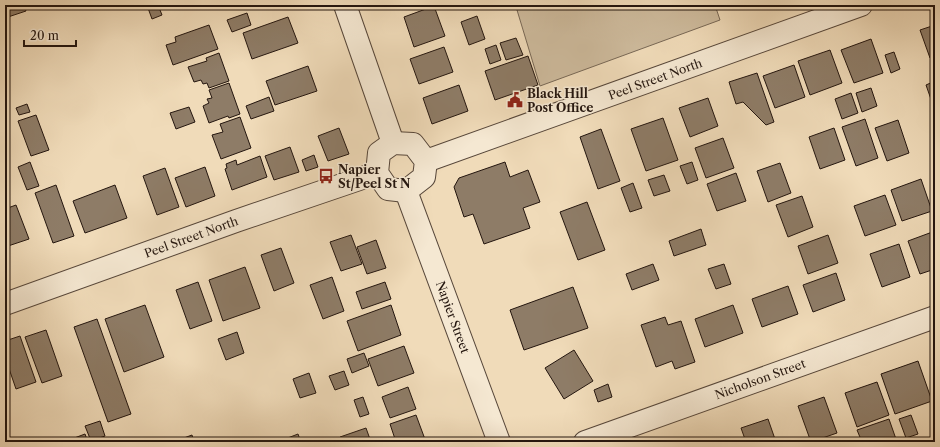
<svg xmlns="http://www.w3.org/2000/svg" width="940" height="447" font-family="'Libre Caslon Text',serif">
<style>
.green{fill:#cdba9c;stroke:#786856}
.building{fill:#8e7c67;stroke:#24160f}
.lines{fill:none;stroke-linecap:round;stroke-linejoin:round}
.minor-casing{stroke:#57473a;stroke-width:24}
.minor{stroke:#f5e8d2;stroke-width:22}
.labels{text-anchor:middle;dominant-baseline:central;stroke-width:3;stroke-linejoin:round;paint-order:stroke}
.street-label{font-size:12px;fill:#24160f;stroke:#f5e8d2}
.poi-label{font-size:12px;font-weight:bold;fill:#24160f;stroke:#f5e8d2;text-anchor:start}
</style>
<rect width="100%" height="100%" fill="#f0dbb9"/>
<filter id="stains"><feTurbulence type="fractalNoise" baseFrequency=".005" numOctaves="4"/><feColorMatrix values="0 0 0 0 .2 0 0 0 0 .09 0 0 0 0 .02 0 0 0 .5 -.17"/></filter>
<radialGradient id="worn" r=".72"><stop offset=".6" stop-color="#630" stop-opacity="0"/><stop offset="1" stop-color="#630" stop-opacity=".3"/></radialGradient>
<!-- green -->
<path class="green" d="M513 5H715L720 20 540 86 517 10Z"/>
<!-- building -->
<g class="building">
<path d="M5 5H24L26 11 5 18Z"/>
<path d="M158 5 162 15 152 19 148 8Z"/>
<path d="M434 6 445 36 414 47 404 17Z"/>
<path d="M247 13 251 25 232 32 227 20Z"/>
<path d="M477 16 485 39 469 45 461 22Z"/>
<path d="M288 17 298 43 252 59 243 33Z"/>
<path d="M209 25 218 49 173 65 166 45 176 42 175 37Z"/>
<path d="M935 25V56L930 58 920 30Z"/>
<path d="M516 38 523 55 506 60 500 43Z"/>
<path d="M871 39 883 73 854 83 841 50Z"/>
<path d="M496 45 501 60 490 64 485 49Z"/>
<path d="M444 47 453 72 419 84 410 59Z"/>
<path d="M830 50 842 83 810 95 798 61Z"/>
<path d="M894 52 900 69 891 73 885 55Z"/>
<path d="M219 53 229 81 209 88 207 83 203 84 201 80 194 82 188 67 207 61 206 58Z"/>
<path d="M528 56 538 85 495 100 485 71Z"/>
<path d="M794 65 805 97 775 108 763 76Z"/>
<path d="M308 66 317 91 275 105 266 81Z"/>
<path d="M757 73 774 122 766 125 743 102 736 104 729 82Z"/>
<path d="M935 81V104L933 105 926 85Z"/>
<path d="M229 83 240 114 229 118 228 116 209 123 203 106 209 103 207 99 212 98 209 90Z"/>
<path d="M459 85 468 111 432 124 423 98Z"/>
<path d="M871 88 877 106 862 112 856 93Z"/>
<path d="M851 93 858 113 842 119 835 99Z"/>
<path d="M269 97 274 111 251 119 246 106Z"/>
<path d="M708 98 718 126 690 137 679 108Z"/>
<path d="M27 104 30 112 19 115 16 108Z"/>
<path d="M189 107 195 122 176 129 170 113Z"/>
<path d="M36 115 49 150 31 156 18 121Z"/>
<path d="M240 117 251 148 221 159 212 135 223 132 220 124Z"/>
<path d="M663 118 678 160 646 171 631 129Z"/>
<path d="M865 119 878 158 856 166 842 127Z"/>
<path d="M898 120 909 153 887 161 875 128Z"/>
<path d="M339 128 349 154 328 161 318 136Z"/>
<path d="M834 128 845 160 820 169 809 137Z"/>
<path d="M601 129 620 181 598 189 580 137Z"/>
<path d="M723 138 734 168 706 178 695 148Z"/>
<path d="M290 147 299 172 274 180 265 156Z"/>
<path d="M314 155 318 167 306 171 302 160Z"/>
<path d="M260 156 267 177 232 190 225 169 227 168 226 164 236 160 237 165Z"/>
<path d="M30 162 39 186 27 190 18 167Z"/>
<path d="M505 162 510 177 528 170 540 202 523 208 530 228 484 244 473 214 464 217 454 187 459 178Z"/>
<path d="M692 162 698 180 687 184 680 166Z"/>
<path d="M780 163 791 193 768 202 757 171Z"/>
<path d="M205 167 215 196 186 207 175 178Z"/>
<path d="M165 168 179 207 157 215 143 176Z"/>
<path d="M736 173 746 201 717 211 707 184Z"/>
<path d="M664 175 670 191 654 196 648 180Z"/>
<path d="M921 179 932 211 902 221 891 190Z"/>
<path d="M633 183 642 208 630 212 621 188Z"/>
<path d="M56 185 74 236 53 243 35 193Z"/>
<path d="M115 185 127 218 85 233 73 201Z"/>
<path d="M885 195 896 225 865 236 854 206Z"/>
<path d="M802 196 813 227 788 237 776 205Z"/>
<path d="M587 202 605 250 578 260 560 212Z"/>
<path d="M16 205 29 239 5 247V209Z"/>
<path d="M701 229 706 245 674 256 669 241Z"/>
<path d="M935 231V269L920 274 908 241Z"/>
<path d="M351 235 362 264 341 271 330 242Z"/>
<path d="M828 235 838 263 808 274 798 246Z"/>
<path d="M376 240 386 268 367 274 357 247Z"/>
<path d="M899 244 910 277 882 287 870 254Z"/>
<path d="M281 248 294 283 274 291 261 255Z"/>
<path d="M653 264 659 280 632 290 626 274Z"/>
<path d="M724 264 731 284 716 289 708 269Z"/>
<path d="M245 267 260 308 223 321 209 280Z"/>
<path d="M836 273 845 300 813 312 803 285Z"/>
<path d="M332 277 344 311 323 319 310 285Z"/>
<path d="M198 282 212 321 190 329 176 290Z"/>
<path d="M385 282 391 299 362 309 356 292Z"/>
<path d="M788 286 798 314 762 327 752 299Z"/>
<path d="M573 287 588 328 524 350 510 310Z"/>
<path d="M145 305 164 357 124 372 105 319Z"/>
<path d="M391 305 401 335 358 351 347 321Z"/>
<path d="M733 305 743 333 705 347 695 319Z"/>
<path d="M665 317 668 325 681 321 695 362 675 369 672 361 656 367 641 325Z"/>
<path d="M97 319 131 414 108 422 74 327Z"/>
<path d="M46 330 62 376 42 383 25 337Z"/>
<path d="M237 332 244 353 226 360 218 339Z"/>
<path d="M20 336 36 382 16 389 5 357V341Z"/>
<path d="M404 346 414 373 378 386 368 359Z"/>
<path d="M574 350 593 381 564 399 545 368Z"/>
<path d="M364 353 369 366 352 373 347 359Z"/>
<path d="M918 361 932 401 895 414 881 374Z"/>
<path d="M344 371 349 385 335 390 329 376Z"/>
<path d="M309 373 316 393 300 398 293 379Z"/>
<path d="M877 382 889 415 857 427 845 393Z"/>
<path d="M608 384 612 397 598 402 594 390Z"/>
<path d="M408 387 416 409 390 418 382 397Z"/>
<path d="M363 397 369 414 360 417 354 400Z"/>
<path d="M824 397 837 433 811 442 798 406Z"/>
<path d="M416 415 426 442H396L390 424Z"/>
<path d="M911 415 918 434 906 438 899 419Z"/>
<path d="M768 419 776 442H746L741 428Z"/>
<path d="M889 419 897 442H862L857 430Z"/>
<path d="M100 421 105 436 91 441 85 426Z"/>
<path d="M366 428 371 442H342L340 437Z"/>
<path d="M85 434 88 442H70L69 440Z"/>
<path d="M298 434 301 442H280V441Z"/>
<path d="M192 435 194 442H173Z"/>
</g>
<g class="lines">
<defs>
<g id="minor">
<path d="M345 5 393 143"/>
<path d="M393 143 413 144 426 161 424 177 406 191 388 189 377 173 379 153Z"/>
<path d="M426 161 861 5"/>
<path d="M406 191 499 442"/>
<path d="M5 304 236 221 377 173"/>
<path d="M585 442 935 317"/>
</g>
</defs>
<!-- minor casing -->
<use href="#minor" class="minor-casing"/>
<!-- minor -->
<use href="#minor" class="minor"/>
</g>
<!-- icons -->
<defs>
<symbol id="civic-bare" viewBox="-9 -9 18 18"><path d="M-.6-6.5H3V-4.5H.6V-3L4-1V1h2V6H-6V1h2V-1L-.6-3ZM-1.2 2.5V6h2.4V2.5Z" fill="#8f2418" stroke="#f5e8d2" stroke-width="2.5" paint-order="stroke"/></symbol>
<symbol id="bus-bare" viewBox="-9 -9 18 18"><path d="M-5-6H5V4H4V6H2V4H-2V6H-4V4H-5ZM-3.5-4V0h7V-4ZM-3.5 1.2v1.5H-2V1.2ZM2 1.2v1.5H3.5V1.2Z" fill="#8f2418" stroke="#f5e8d2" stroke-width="2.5" paint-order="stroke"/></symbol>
</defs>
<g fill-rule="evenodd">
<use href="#civic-bare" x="504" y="89" width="22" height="22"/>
<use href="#bus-bare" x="315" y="165" width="22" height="22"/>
</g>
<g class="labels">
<!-- street labels -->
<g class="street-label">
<text transform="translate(655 79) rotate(-20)">Peel Street North</text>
<text transform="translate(191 237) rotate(-20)">Peel Street North</text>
<text transform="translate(453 317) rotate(70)">Napier Street</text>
<text transform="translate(760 379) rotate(-20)">Nicholson Street</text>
</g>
<!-- poi labels -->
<g class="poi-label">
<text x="527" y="93">Black Hill<tspan x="527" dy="14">Post Office</tspan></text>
<text x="338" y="169">Napier<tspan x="338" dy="14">St/Peel St N</tspan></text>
</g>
</g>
<!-- margin -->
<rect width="940" height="447" fill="none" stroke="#f0dbb9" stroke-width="20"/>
<rect x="6" y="6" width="928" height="435" fill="none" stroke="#24160f" stroke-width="2"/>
<rect x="10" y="10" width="920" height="427" fill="none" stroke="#24160f"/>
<!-- scale -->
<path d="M24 40v6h52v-6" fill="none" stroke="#24160f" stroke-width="2"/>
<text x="30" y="40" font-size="12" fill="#24160f" stroke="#f5e8d2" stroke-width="3" paint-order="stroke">20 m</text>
<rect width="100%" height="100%" filter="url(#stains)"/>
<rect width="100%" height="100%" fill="url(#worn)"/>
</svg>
